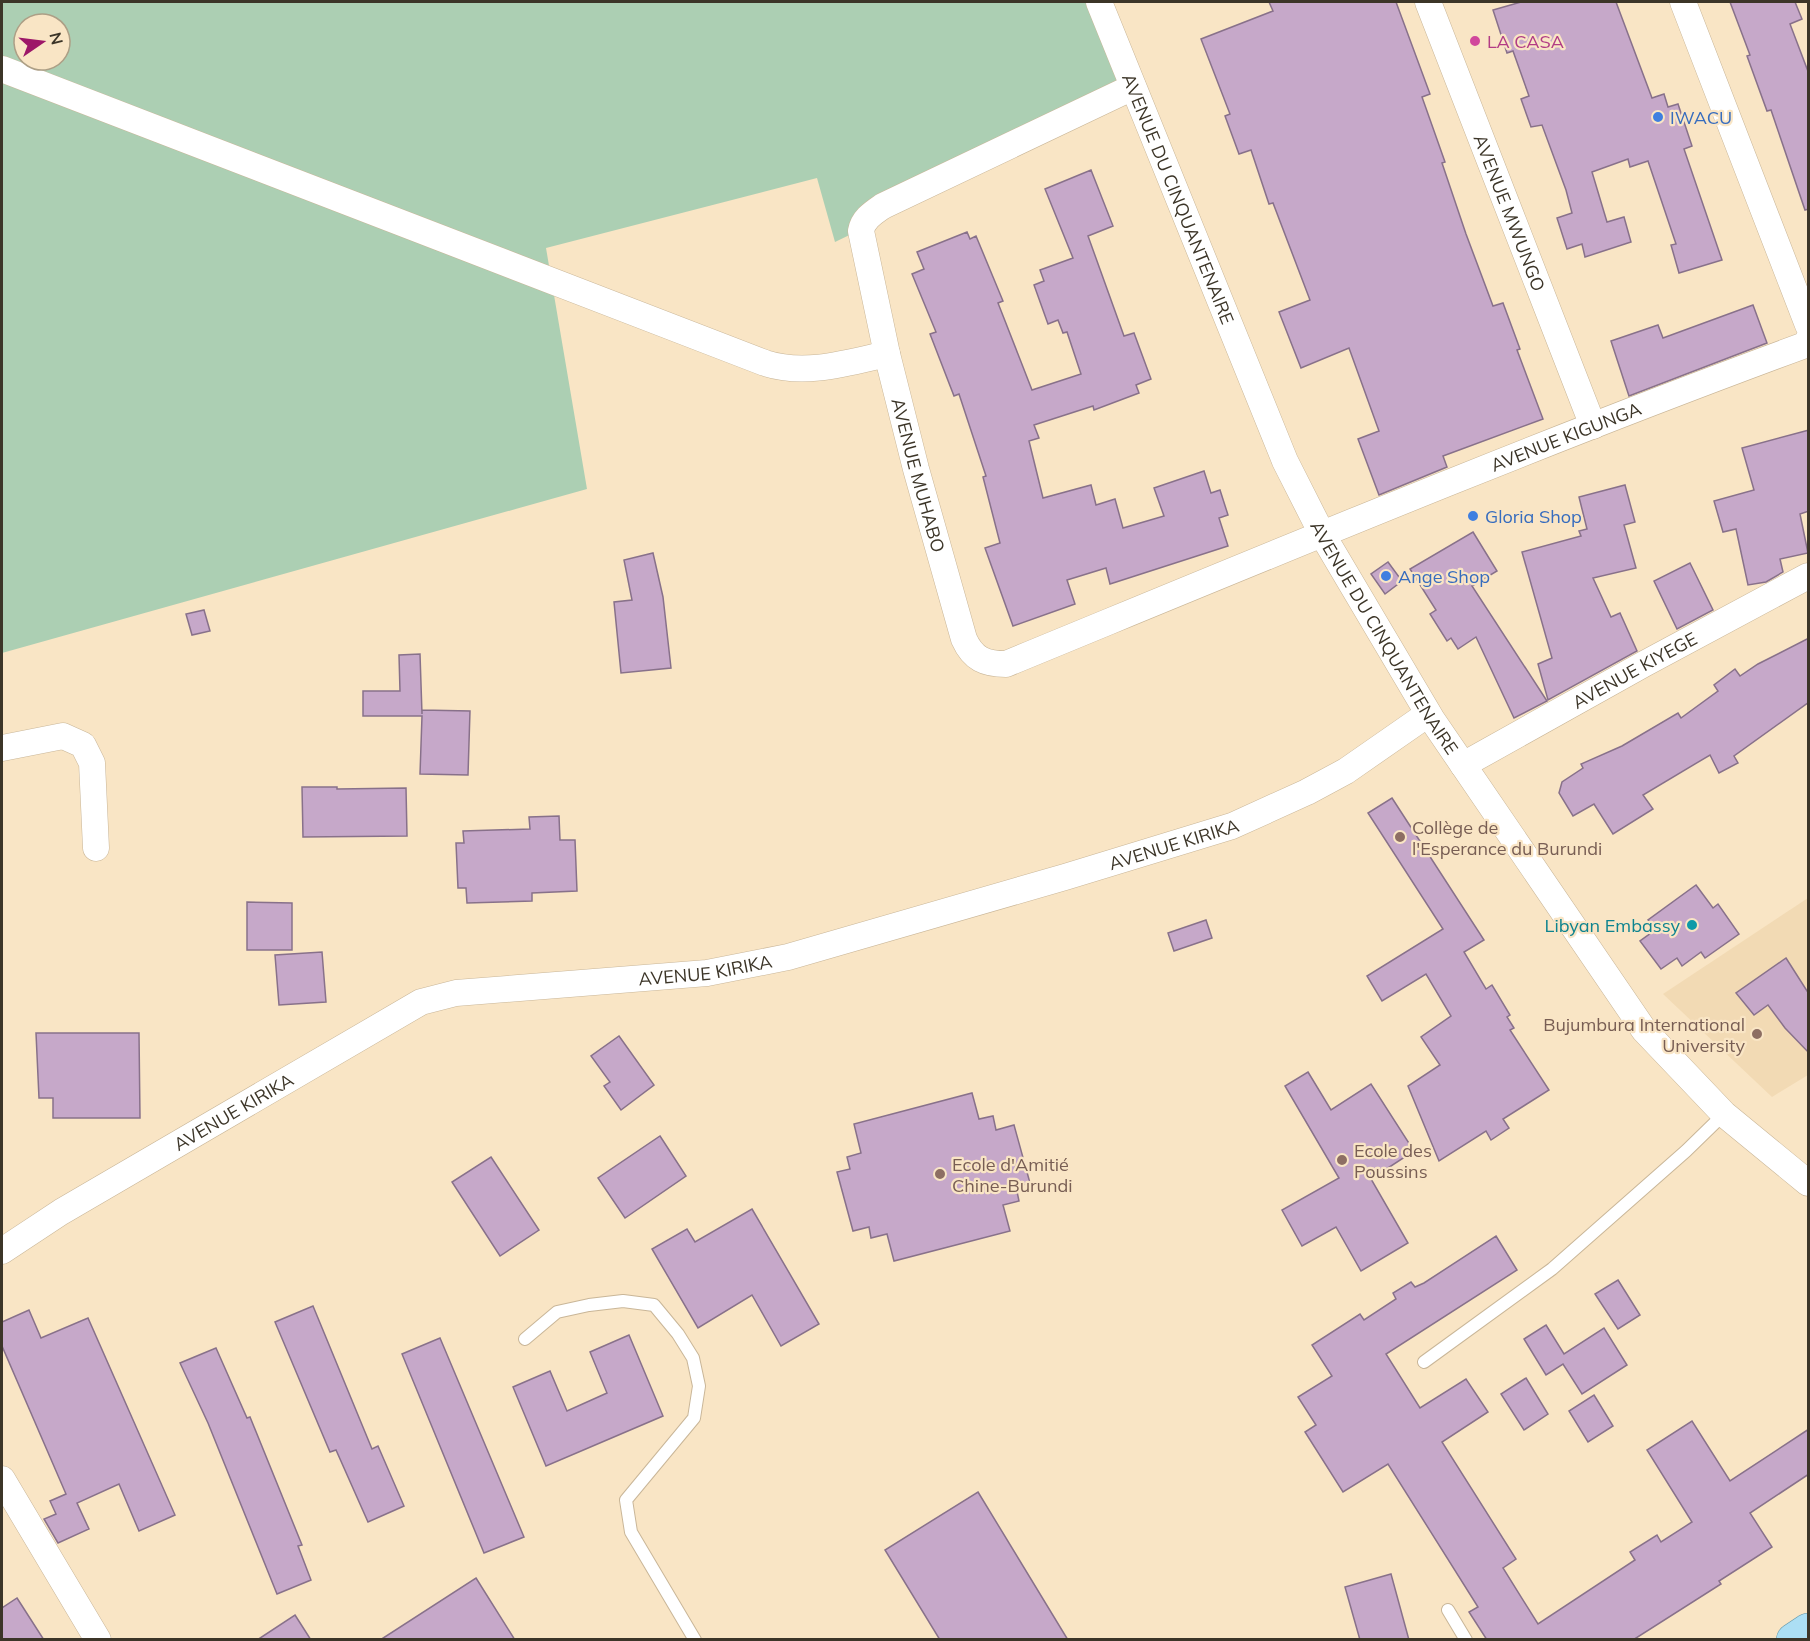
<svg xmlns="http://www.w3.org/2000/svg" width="1810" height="1641" font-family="Mulish,sans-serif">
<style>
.built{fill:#f2dab4}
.green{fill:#accfb3;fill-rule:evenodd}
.building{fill:#c6a8c9;stroke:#88718a;stroke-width:1.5}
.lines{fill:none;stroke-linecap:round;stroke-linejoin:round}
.lane-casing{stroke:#c9b698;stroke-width:14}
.street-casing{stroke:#c9b698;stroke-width:27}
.primary-casing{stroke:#6195a7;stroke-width:34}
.lane{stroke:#fff;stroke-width:12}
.street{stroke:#fff;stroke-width:26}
.primary{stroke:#acdff4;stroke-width:33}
.hotel-dot{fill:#d1479c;stroke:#f9e5c5;stroke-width:2}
.shop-dot{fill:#3f7fe0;stroke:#f9e5c5;stroke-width:2}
.education-dot{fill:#8d6e63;stroke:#f9e5c5;stroke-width:2}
.culture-dot{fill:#0f9aa8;stroke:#f9e5c5;stroke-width:2}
.labels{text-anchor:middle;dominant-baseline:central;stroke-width:4.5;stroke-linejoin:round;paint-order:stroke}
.hotel-label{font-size:18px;fill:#b23c85;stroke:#f9e5c5;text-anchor:start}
.shop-label{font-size:18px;fill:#366cbe;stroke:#f9e5c5;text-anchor:start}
.street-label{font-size:18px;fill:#3c3528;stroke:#f9e5c5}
.education-label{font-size:18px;fill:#785e54;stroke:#f9e5c5;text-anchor:start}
.culture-label{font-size:18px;fill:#0d838f;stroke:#f9e5c5;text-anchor:end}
</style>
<rect width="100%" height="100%" fill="#f9e5c5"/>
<!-- built -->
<path class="built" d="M1808 898V1075L1772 1097 1663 994Z"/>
<!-- green -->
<path class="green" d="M2 2H1087L1129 100 835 242 817 178 546 248 587 489 2 653ZM24 24H60V60H24Z"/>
<!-- building -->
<g class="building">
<path d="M1269 2H1396L1430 94 1422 97 1445 162 1442 163 1466 234 1493 306 1503 303 1520 349 1517 350 1543 419 1443 456 1447 467 1379 495 1358 439 1379 431 1349 348 1301 368 1279 312 1310 300 1273 203 1269 204 1251 150 1239 154 1225 116 1230 114 1201 39 1273 11Z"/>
<path d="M1521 2H1616L1652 98 1664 94 1668 107 1678 104 1692 146 1684 149 1722 260 1679 273 1671 245 1676 244 1648 161 1630 167 1628 159 1592 172 1607 222 1624 217 1631 242 1585 257 1582 244 1567 249 1557 218 1572 213 1566 190 1542 125 1531 127 1521 99 1529 96 1513 51 1507 53 1493 10Z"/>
<path d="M1730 2H1795L1802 19 1790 24 1809 74V209L1805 210 1771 110 1767 111 1747 56 1750 55Z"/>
<path d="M1091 170 1113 226 1088 236 1124 336 1134 333 1151 379 1136 385 1139 393 1094 410 1093 406 1034 425 1039 438 1029 441 1043 498 1091 485 1096 505 1115 499 1123 528 1164 516 1154 488 1204 471 1211 493 1220 490 1228 515 1219 518 1228 546 1110 584 1106 568 1067 580 1075 604 1013 626 985 548 1000 543 983 477 986 476 959 394 954 396 930 334 936 332 912 274 924 269 917 252 967 232 970 239 976 236 1003 301 998 303 1032 390 1081 374 1067 332 1063 333 1058 320 1048 324 1034 285 1044 281 1040 270 1073 258 1045 189Z"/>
<path d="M1753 305 1767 343 1629 396 1611 341 1658 325 1663 338Z"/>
<path d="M1809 430V511L1800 514 1808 553 1780 559 1783 572 1766 582 1748 585 1736 529 1723 532 1714 501 1754 490 1742 448Z"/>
<path d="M1625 485 1635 522 1624 525 1636 568 1593 578 1611 617 1620 613 1637 651 1548 700 1538 664 1552 658 1522 552 1581 536 1579 531 1587 529 1579 497Z"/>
<path d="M1473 532 1497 571 1472 586 1547 701 1514 718 1476 637 1458 649 1451 638 1447 641 1430 614 1436 610 1410 569Z"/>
<path d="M653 553 663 597 671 668 621 673 614 602 632 600 624 560Z"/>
<path d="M1388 562 1402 581 1385 594 1371 574Z"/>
<path d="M1690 563 1713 610 1677 629 1654 581Z"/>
<path d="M204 610 210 631 192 635 186 614Z"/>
<path d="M1809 638V702L1734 756 1738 763 1719 773 1710 755 1643 795 1653 809 1613 834 1594 804 1573 816 1559 793 1562 782 1583 768 1581 764 1622 746 1678 713 1681 718 1718 691 1714 685 1735 669 1740 676 1758 664Z"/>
<path d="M420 654 422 714V710L470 711 468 775 420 774 422 716H363V691H400L399 655Z"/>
<path d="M302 787H337V789L406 788 407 836 303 837Z"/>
<path d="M1392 798 1484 940 1464 952 1486 989 1492 985 1510 1015 1507 1017 1514 1028 1510 1030 1549 1090 1503 1119 1509 1128 1491 1140 1486 1131 1439 1161 1408 1086 1440 1065 1421 1037 1451 1016 1426 974 1382 1001 1367 976 1443 929 1368 813Z"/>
<path d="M559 816 560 840H575L577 891 532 893V901L467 903 466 888H458L456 843H464L463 831 530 829 529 817Z"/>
<path d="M1696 885 1713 908 1718 904 1739 934 1705 958 1701 952 1682 966 1677 958 1661 969 1640 941 1655 930 1648 920Z"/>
<path d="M247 902 292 903V950H247Z"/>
<path d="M1206 920 1212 938 1174 951 1168 933Z"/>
<path d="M322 952 326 1002 279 1005 275 955Z"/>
<path d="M1786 958 1809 994V1053L1785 1028 1768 1005 1754 1015 1736 993Z"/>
<path d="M36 1033H139L140 1118H53V1098H39Z"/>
<path d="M619 1036 654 1085 621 1110 604 1086 610 1082 591 1056Z"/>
<path d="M1308 1072 1331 1110 1371 1084 1414 1151 1371 1179 1408 1243 1361 1271 1336 1227 1302 1246 1282 1210 1339 1178 1285 1086Z"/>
<path d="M972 1093 979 1119 993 1116 996 1130 1014 1125 1030 1183 1016 1187 1019 1201 1003 1205 1010 1231 894 1261 887 1234 871 1238 869 1227 853 1231 837 1172 850 1169 847 1157 861 1153 854 1124Z"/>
<path d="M660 1136 686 1176 625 1218 598 1178Z"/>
<path d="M491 1157 539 1230 500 1256 452 1182Z"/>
<path d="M752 1209 819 1324 781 1346 752 1295 698 1328 652 1249 687 1229 695 1242Z"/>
<path d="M1496 1236 1517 1270 1386 1354 1420 1408 1466 1379 1488 1412 1442 1442 1516 1559 1503 1568 1538 1624 1635 1560 1630 1552 1657 1535 1661 1542 1692 1522 1647 1450 1692 1421 1730 1481 1809 1429V1474L1750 1513 1772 1547 1719 1581 1721 1584 1633 1640H1487L1469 1612 1478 1607 1388 1464 1343 1492 1305 1432 1316 1425 1298 1397 1332 1376 1312 1345 1360 1314 1364 1320 1396 1299 1393 1293 1411 1282 1415 1287 1424 1283Z"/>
<path d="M1618 1280 1640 1315 1618 1329 1595 1294Z"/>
<path d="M313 1306 372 1449 378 1446 404 1506 368 1522 336 1450 330 1452 275 1322Z"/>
<path d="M29 1310 41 1338 88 1318 175 1515 139 1531 119 1484 77 1503 89 1529 58 1543 44 1519 56 1514 50 1501 66 1494 2 1346V1322Z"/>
<path d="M1546 1325 1564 1354 1604 1328 1627 1365 1582 1394 1563 1364 1546 1375 1524 1339Z"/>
<path d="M629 1335 663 1416 546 1466 513 1387 550 1371 567 1411 607 1393 590 1352Z"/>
<path d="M440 1338 524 1537 484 1553 402 1354Z"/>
<path d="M216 1348 247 1418 250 1417 302 1545 298 1546 311 1580 277 1594 208 1423 180 1363Z"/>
<path d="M1526 1378 1548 1414 1524 1430 1501 1394Z"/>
<path d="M1594 1395 1613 1426 1588 1442 1569 1411Z"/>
<path d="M978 1492 1068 1640H940L885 1550Z"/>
<path d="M1391 1574 1409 1640H1360L1345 1587Z"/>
<path d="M476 1578 515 1640H380Z"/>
<path d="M17 1598 44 1640H2V1608Z"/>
<path d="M295 1615 311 1640H257Z"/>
</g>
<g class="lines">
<defs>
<g id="lane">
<path d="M525 1339 557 1312 589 1305 623 1301 654 1305 678 1334 693 1358 699 1386 694 1418 626 1500 631 1532 695 1640"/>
<path d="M1424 1362 1552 1269 1686 1151 1724 1114"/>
<path d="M1448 1610 1466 1640"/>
</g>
<g id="street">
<path id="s1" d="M1099 2 1285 461 1322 534 1431 718 1644 1030 1724 1114 1808 1183"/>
<path id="s2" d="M1428 2 1593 426"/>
<path d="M1683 2 1808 325"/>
<path d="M2 69 765 363C805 376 847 363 887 354"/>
<path id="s3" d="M1133 87 883 206C873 213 863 219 861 231L887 354 916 469 964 639C973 659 985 664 1006 664 1271 555 1536 444 1805 345L1808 340"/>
<path d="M2 748 63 736 83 745 92 763 96 848"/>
<path id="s4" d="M1463 765 1644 664 1808 576"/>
<path id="s5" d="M2 1251 61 1212 421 1002 456 993 707 973 788 957 1065 877 1232 826 1307 792 1346 771 1428 714"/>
<path d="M2 1479 98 1640"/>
</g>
<path id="primary" d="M1793 1640 1808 1630"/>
</defs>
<!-- lane casing -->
<use href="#lane" class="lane-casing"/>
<!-- street casing -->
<use href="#street" class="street-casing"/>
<!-- primary casing -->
<use href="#primary" class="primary-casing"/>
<!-- lane -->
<use href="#lane" class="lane"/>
<!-- street -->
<use href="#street" class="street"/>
<!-- primary -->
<use href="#primary" class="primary"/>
</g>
<!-- markers -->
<circle class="hotel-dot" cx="1475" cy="41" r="6"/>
<g class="shop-dot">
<circle cx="1658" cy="117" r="6"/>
<circle cx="1473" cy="516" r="6"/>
<circle cx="1386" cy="576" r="6"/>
</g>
<g class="education-dot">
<circle cx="1400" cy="837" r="6"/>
<circle cx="1757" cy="1034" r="6"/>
<circle cx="1342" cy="1160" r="6"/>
<circle cx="940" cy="1174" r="6"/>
</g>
<circle class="culture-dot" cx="1692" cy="925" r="6"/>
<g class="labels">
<!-- hotel labels -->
<g class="hotel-label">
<text x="1487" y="41">LA CASA</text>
</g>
<!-- shop labels -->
<g class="shop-label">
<text x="1670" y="117">IWACU</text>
<text x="1485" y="516">Gloria Shop</text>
<text x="1398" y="576">Ange Shop</text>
</g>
<!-- street labels -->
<g class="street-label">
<text stroke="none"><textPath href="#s1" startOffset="212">AVENUE DU CINQUANTENAIRE</textPath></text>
<text stroke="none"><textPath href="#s2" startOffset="226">AVENUE MWUNGO</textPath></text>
<text stroke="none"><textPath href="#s3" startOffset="1389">AVENUE KIGUNGA</textPath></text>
<text stroke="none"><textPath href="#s3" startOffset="562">AVENUE MUHABO</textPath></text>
<text stroke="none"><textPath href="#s1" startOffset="698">AVENUE DU CINQUANTENAIRE</textPath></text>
<text stroke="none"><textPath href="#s4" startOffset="196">AVENUE KIYEGE</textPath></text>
<text stroke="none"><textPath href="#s5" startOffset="1260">AVENUE KIRIKA</textPath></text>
<text stroke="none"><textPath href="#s5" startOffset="774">AVENUE KIRIKA</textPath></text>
<text stroke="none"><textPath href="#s5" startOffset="270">AVENUE KIRIKA</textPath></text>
</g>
<!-- education labels -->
<g class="education-label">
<text x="1412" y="827">Collège de<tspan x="1412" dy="21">l'Esperance du Burundi</tspan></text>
<text x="1745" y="1024" text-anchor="end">Bujumbura International<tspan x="1745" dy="21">University</tspan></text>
<text x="1354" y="1150">Ecole des<tspan x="1354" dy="21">Poussins</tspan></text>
<text x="952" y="1164">Ecole d'Amitié<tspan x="952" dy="21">Chine-Burundi</tspan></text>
</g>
<!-- culture labels -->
<g class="culture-label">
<text x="1680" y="925">Libyan Embassy</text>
</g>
</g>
<!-- border -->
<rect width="1810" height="1641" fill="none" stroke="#3c3528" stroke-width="6"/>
<!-- north arrow -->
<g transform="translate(42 42) rotate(76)"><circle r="28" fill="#f9e5c5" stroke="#ad9f86" stroke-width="1.5"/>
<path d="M0-4.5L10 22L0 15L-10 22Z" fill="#9d1768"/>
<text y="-9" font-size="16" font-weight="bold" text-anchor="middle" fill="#3c3528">N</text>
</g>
</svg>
